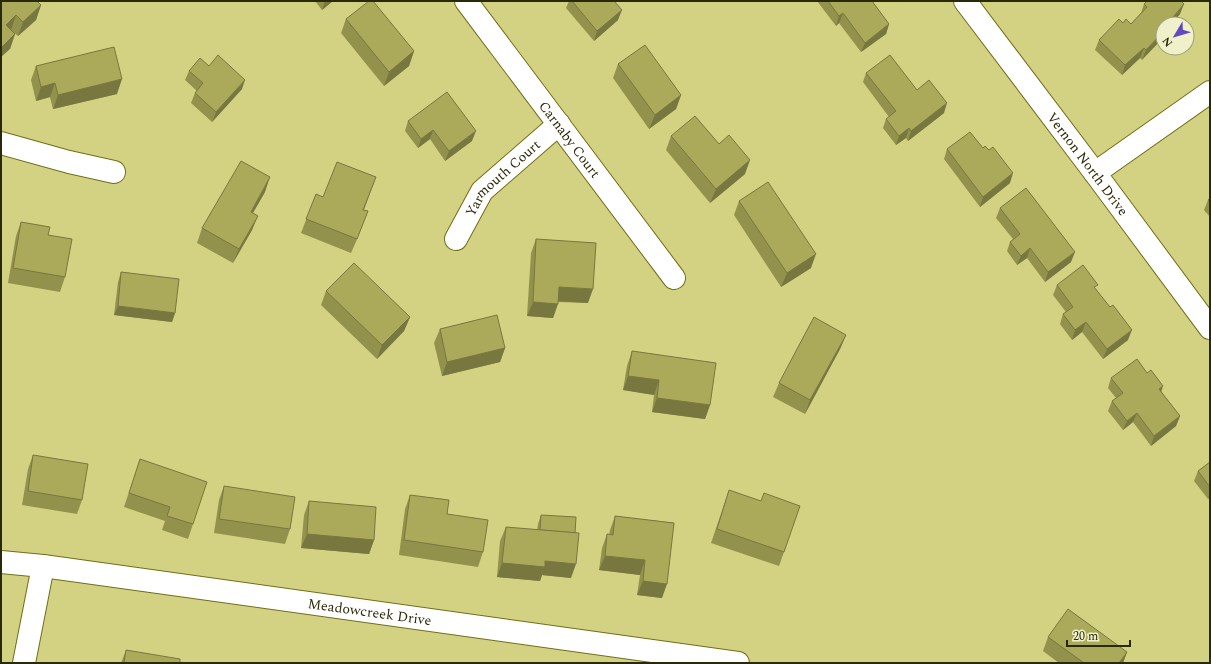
<svg xmlns="http://www.w3.org/2000/svg" width="1211" height="664" font-family="Spectral,serif">
<style>
.lines{fill:none;stroke-linecap:round;stroke-linejoin:round}
.minor-casing{stroke:#706e19;stroke-width:24}
.minor{stroke:#fff;stroke-width:22}
.wall{fill:#93924d}
.shaded-wall{fill:#78773f}
.building{fill:#abaa5a;stroke:#78773f}
.labels{text-anchor:middle;dominant-baseline:central;stroke-width:3;stroke-linejoin:round;paint-order:stroke}
.street-label{font-size:14px;fill:#2a2907;stroke:#f0f1ca}
</style>
<rect width="100%" height="100%" fill="#d3d282"/>
<g class="lines">
<defs>
<g id="minor">
<path id="s1" d="M466 1 674 278"/>
<path id="s2" d="M965 1 1095 173 1210 328"/>
<path d="M1 143 69 162 114 172"/>
<path d="M1095 173 1210 92"/>
<path id="s3" d="M456 239 482 191 559 124"/>
<path id="s4" d="M1 562 43 566 738 663"/>
<path d="M24 663 43 566"/>
</g>
</defs>
<!-- minor casing -->
<use href="#minor" class="minor-casing"/>
<!-- minor -->
<use href="#minor" class="minor"/>
</g>
<!-- wall -->
<g class="wall">
<path d="M1 1 41 5 36 20 18 36 11 30 15 34 10 49Z"/>
<path d="M315 1H333L322 10Z"/>
<path d="M569 1H614L618 20 594 41 566 8Z"/>
<path d="M817 1H872L889 24 886 34 861 52 839 23 836 26Z"/>
<path d="M1144 4 1180 14 1172 24H1163L1142 60 1140 58 1122 75 1095 50 1099 40 1123 23 1131 24 1141 13Z"/>
<path d="M346 19 414 51 409 66 384 86 341 33Z"/>
<path d="M618 64 681 95 676 109 649 129 613 78Z"/>
<path d="M36 66 117 94 53 109 50 97 36 101 31 80Z"/>
<path d="M189 71 242 89 212 122 191 103 195 93 197 91 185 80Z"/>
<path d="M866 73 917 90 944 113 908 141 906 138 896 145 883 128 886 119 889 117 863 82Z"/>
<path d="M408 121 472 141 445 161 430 139 418 148 405 131Z"/>
<path d="M671 136 745 174 710 203 666 150Z"/>
<path d="M947 149 1010 183 980 207 944 159Z"/>
<path d="M376 177 364 210 368 211 351 253 301 233 316 194 323 197Z"/>
<path d="M265 192 253 213 252 230 233 263 197 243 202 228Z"/>
<path d="M1210 198V217L1204 210 1208 200Z"/>
<path d="M739 201 811 268 781 287 734 215Z"/>
<path d="M1000 208 1071 262 1045 282 1027 258 1017 265 1007 251 1010 242 1013 239 996 218Z"/>
<path d="M21 222 48 235 65 277 60 292 8 283 16 236Z"/>
<path d="M536 239 588 303 558 302 553 318 527 316 531 253Z"/>
<path d="M121 272 175 313 172 322 114 315 118 282Z"/>
<path d="M1057 285 1096 289 1128 340 1103 359 1082 332 1072 340 1060 324 1063 314 1066 312 1053 295Z"/>
<path d="M326 291 410 317 404 331 377 359 321 305Z"/>
<path d="M440 329 505 348 500 362 442 376 434 343Z"/>
<path d="M846 335 840 349 805 414 773 397 779 383Z"/>
<path d="M632 351 710 405 705 419 652 412 654 395 623 390 627 366Z"/>
<path d="M1111 378 1161 392 1180 416 1176 426 1151 446 1133 422 1123 430 1108 411 1112 401 1116 398 1108 388Z"/>
<path d="M33 455 82 500 77 514 22 505 28 469Z"/>
<path d="M140 459 193 524 188 539 162 530 165 521 124 507Z"/>
<path d="M1210 462V497L1208 499 1194 481 1198 471Z"/>
<path d="M224 486 290 529 285 544 214 533 219 500Z"/>
<path d="M729 490 784 552 779 566 711 543Z"/>
<path d="M410 495 447 514 483 552 478 567 399 555 405 509Z"/>
<path d="M309 501 374 540 369 554 301 548 304 515Z"/>
<path d="M541 515 571 578 542 575 540 581 497 577 500 541 506 527 537 530 538 524Z"/>
<path d="M615 516 674 523 662 598 637 595 640 575 599 570 602 548 607 534 609 535 610 530Z"/>
<path d="M1048 637 1127 652 1123 663H1059L1043 651Z"/>
<path d="M126 650 180 663H121Z"/>
</g>
<!-- shaded-wall -->
<g class="shaded-wall">
<path d="M325 1H333L322 10Z"/>
<path d="M1184 4 1180 14 1172 24H1168Z"/>
<path d="M41 5 36 20 18 36 23 22Z"/>
<path d="M622 10 618 20 594 41 597 31Z"/>
<path d="M843 13 839 23 836 26 839 16Z"/>
<path d="M16 15 11 30 1 39 6 25Z"/>
<path d="M889 24 886 34 861 52 865 43Z"/>
<path d="M1163 32V38L1142 60 1146 50Z"/>
<path d="M15 34 10 49 1 57V48Z"/>
<path d="M1144 48 1140 58 1122 75 1125 65Z"/>
<path d="M414 51 409 66 384 86 389 72Z"/>
<path d="M122 79 117 94 53 109 58 95Z"/>
<path d="M245 80 242 89 212 122 216 112Z"/>
<path d="M55 83 50 97 36 101 41 87Z"/>
<path d="M681 95 676 109 649 129 655 115Z"/>
<path d="M947 103 944 113 908 141 911 131Z"/>
<path d="M909 128 906 138 896 145 899 136Z"/>
<path d="M433 130 430 139 418 148 421 139Z"/>
<path d="M476 131 472 141 445 161 449 151Z"/>
<path d="M750 160 745 174 710 203 716 189Z"/>
<path d="M1013 173 1010 183 980 207 983 197Z"/>
<path d="M270 177 265 192 245 226 251 212Z"/>
<path d="M368 211 362 225 351 253 357 239Z"/>
<path d="M258 216 252 230 233 263 239 249Z"/>
<path d="M1030 248 1027 258 1017 265 1021 256Z"/>
<path d="M1075 252 1071 262 1045 282 1048 272Z"/>
<path d="M816 254 811 268 781 287 787 273Z"/>
<path d="M559 287 593 289 588 303 554 301Z"/>
<path d="M533 302 558 304 553 318 527 316Z"/>
<path d="M118 306 175 313 172 322 114 315Z"/>
<path d="M410 317 404 331 377 359 382 345Z"/>
<path d="M1086 322 1082 332 1072 340 1075 330Z"/>
<path d="M1132 330 1128 340 1103 359 1107 349Z"/>
<path d="M846 335 840 349 805 414 810 400Z"/>
<path d="M505 348 500 362 442 376 447 362Z"/>
<path d="M628 376 659 380 654 395 623 390Z"/>
<path d="M1163 386 1160 396 1159 389Z"/>
<path d="M657 398 710 405 705 419 652 412Z"/>
<path d="M1137 413 1133 422 1123 430 1127 421Z"/>
<path d="M1180 416 1176 426 1151 446 1154 436Z"/>
<path d="M1210 492V497L1208 499Z"/>
<path d="M307 534 374 540 369 554 301 548Z"/>
<path d="M605 556 645 560 640 575 599 570Z"/>
<path d="M545 561 576 564 571 578 542 575 540 581 497 577 502 563Z"/>
<path d="M643 581 667 584 662 598 637 595Z"/>
<path d="M1127 652 1123 663H1119Z"/>
</g>
<!-- building -->
<g class="building">
<path d="M1 1H37L41 5 23 22 16 15 6 25 15 34 1 48Z"/>
<path d="M369 1H373L414 51 389 72 346 19Z"/>
<path d="M572 1H614L622 10 597 31Z"/>
<path d="M828 1H872L889 24 865 43 843 13 839 16Z"/>
<path d="M1147 1H1181L1184 4 1168 23 1170 24H1163V32L1146 50 1144 48 1125 65 1099 40 1119 19 1123 23 1126 19 1131 24 1147 7 1144 4Z"/>
<path d="M645 45 681 95 655 115 618 64Z"/>
<path d="M114 47 122 79 58 95 55 83 41 87 36 66Z"/>
<path d="M218 55 245 80 216 112 195 93 203 83 189 71 200 58 209 66Z"/>
<path d="M890 55 917 90 929 80 947 103 911 131 909 128 899 136 886 119 896 111 866 73Z"/>
<path d="M447 92 476 131 449 151 433 130 421 139 408 121Z"/>
<path d="M695 116 719 144 729 135 750 160 716 189 671 136Z"/>
<path d="M970 132 983 148 985 146 989 150 993 147 1013 173 983 197 947 149Z"/>
<path d="M241 161 270 177 251 212 258 216 239 249 202 228Z"/>
<path d="M337 162 376 177 363 210 368 211 357 239 306 219 316 194 323 197Z"/>
<path d="M768 182 816 254 787 273 739 201Z"/>
<path d="M1026 188 1075 252 1048 272 1030 248 1021 256 1010 242 1020 234 1000 208Z"/>
<path d="M1210 198V203L1208 200Z"/>
<path d="M21 222 50 227 48 235 72 239 65 277 13 268Z"/>
<path d="M536 239 596 243 593 289 559 287 558 304 533 302Z"/>
<path d="M354 263 410 317 382 345 326 291Z"/>
<path d="M1083 265 1098 285 1094 287 1110 307 1113 305 1132 330 1107 349 1086 322 1075 330 1063 314 1073 307 1057 285Z"/>
<path d="M121 272 179 279 175 313 118 306Z"/>
<path d="M497 315 505 348 447 362 440 329Z"/>
<path d="M814 317 846 335 810 400 779 383Z"/>
<path d="M632 351 716 363 710 405 657 398 659 380 628 376Z"/>
<path d="M1137 359 1147 373 1151 370 1163 386 1159 389 1180 416 1154 436 1137 413 1127 421 1112 401 1123 393 1111 378Z"/>
<path d="M33 455 88 464 82 500 28 491Z"/>
<path d="M140 459 207 482 193 524 167 516 170 507 129 493Z"/>
<path d="M1210 462V487L1198 471Z"/>
<path d="M224 486 295 497 290 529 219 519Z"/>
<path d="M729 490 761 501 764 493 800 506 784 552 717 529Z"/>
<path d="M410 495 449 500 447 514 488 520 483 552 404 540Z"/>
<path d="M309 501 376 507 374 540 307 534Z"/>
<path d="M541 515 576 517 575 533 540 530Z"/>
<path d="M615 516 674 523 667 584 643 581 645 560 605 556 607 534 613 535Z"/>
<path d="M506 527 579 533 576 564 545 561V567L502 563Z"/>
<path d="M1068 609 1127 652 1119 663H1084L1048 637Z"/>
<path d="M126 650 180 659V663H124Z"/>
</g>
<g class="labels">
<!-- street labels -->
<g class="street-label">
<text stroke="none"><textPath href="#s1" startOffset="173">Carnaby Court</textPath></text>
<text stroke="none"><textPath href="#s2" startOffset="204">Vernon North Drive</textPath></text>
<text stroke="none"><textPath href="#s3" startOffset="78">Yarmouth Court</textPath></text>
<text stroke="none"><textPath href="#s4" startOffset="372">Meadowcreek Drive</textPath></text>
</g>
</g>
<!-- border -->
<rect width="1211" height="664" fill="none" stroke="#2a2907" stroke-width="4"/>
<!-- north arrow -->
<g transform="translate(1175 36) rotate(232)"><circle r="19" fill="#f0f1ca" stroke="#a1a17c"/>
<path d="M0-3L7 15L0 10L-7 15Z" fill="#6248c1"/>
<text y="-6" font-size="11" font-weight="bold" text-anchor="middle" fill="#2a2907">N</text>
</g>
<!-- scale -->
<path d="M1067 640v6h63v-6" fill="none" stroke="#2a2907" stroke-width="2"/>
<text x="1073" y="640" font-size="12" fill="#2a2907" stroke="#f0f1ca" stroke-width="3" paint-order="stroke">20 m</text>
</svg>
